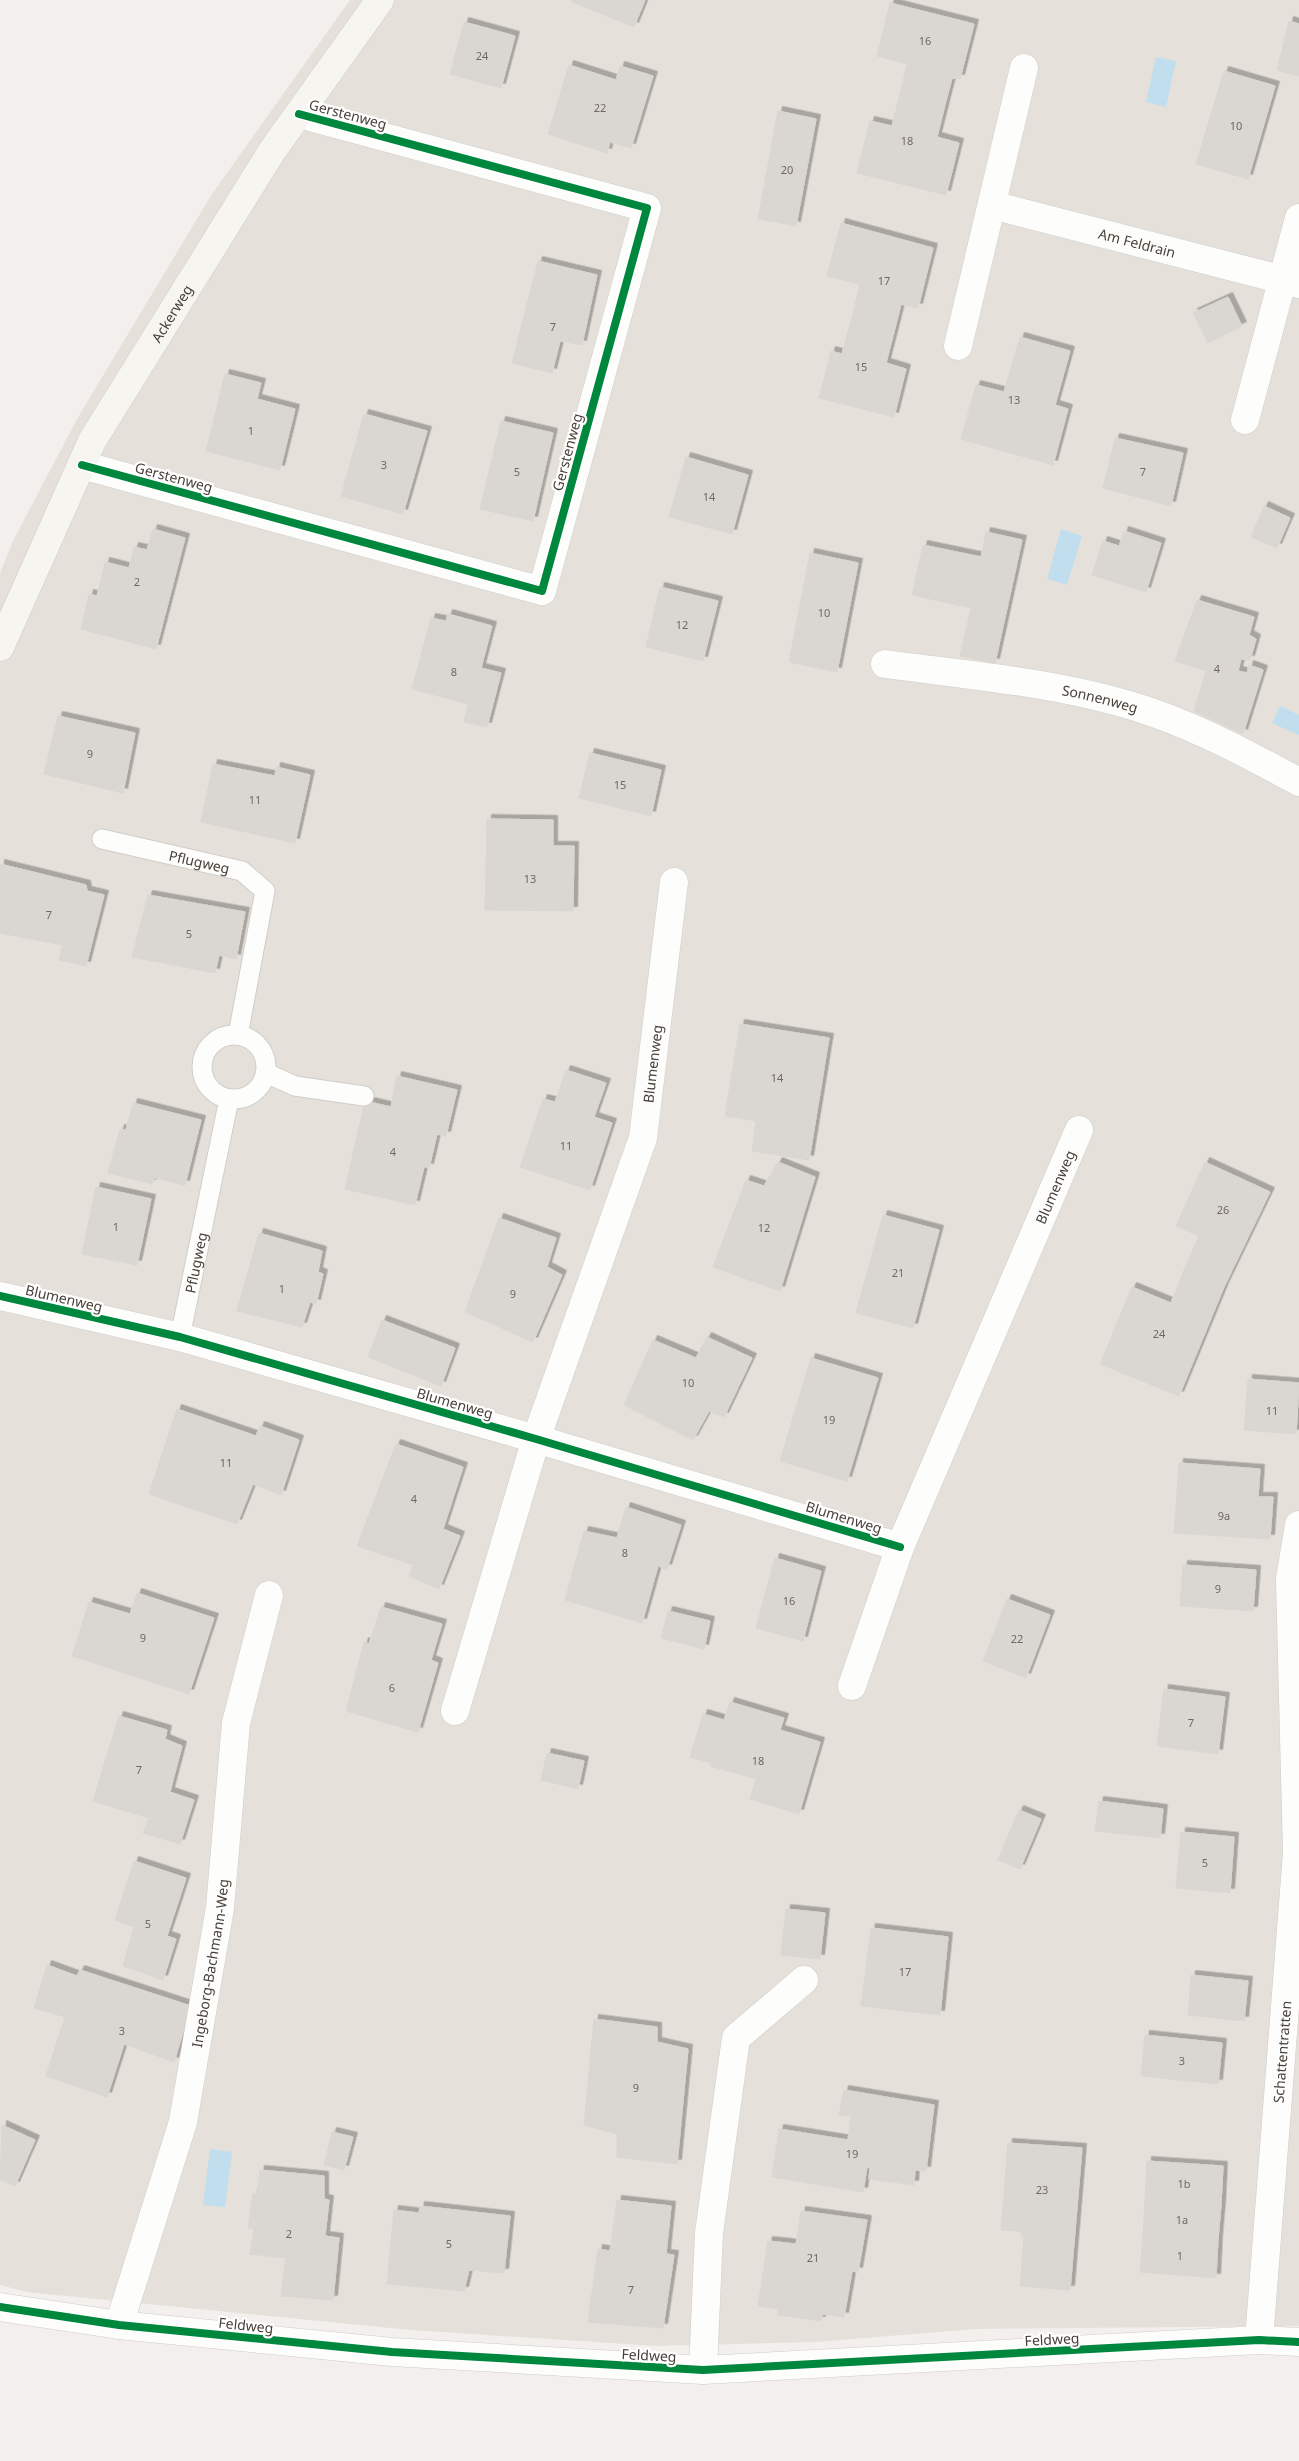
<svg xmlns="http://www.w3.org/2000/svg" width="1299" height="2461" font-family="'Noto Sans',sans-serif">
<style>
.residential{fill:#e5e1da}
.water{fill:#c0deed}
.building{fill:#dad7d3;stroke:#dad6d2;filter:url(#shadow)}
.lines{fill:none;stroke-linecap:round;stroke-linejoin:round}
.lane-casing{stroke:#d0cdca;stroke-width:21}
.street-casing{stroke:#d0cdca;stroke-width:29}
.secondary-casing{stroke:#d0ccc4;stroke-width:29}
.lane{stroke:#fdfdfc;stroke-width:19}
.street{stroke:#fdfdfc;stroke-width:28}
.secondary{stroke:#f7f5f0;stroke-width:28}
.cycleway-casing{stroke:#fff;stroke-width:11}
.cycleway{stroke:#00873e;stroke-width:8}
.labels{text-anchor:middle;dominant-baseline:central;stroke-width:4.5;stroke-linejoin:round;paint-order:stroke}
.number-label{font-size:11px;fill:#6e6860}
.street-label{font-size:14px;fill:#484138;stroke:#fff}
</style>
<defs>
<filter id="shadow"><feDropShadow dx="4.5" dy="-4.5" stdDeviation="0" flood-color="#0004"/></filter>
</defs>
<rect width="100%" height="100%" fill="#f2efec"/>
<!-- residential -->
<path class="residential" d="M350 0H1299V2326L974 2329 816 2342 657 2346 410 2330 27 2292 0 2285V573L13 541 77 419 212 194Z"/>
<!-- water -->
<g class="water">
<path d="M1156 57 1176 61 1166 107 1146 102Z"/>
<path d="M1061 529 1082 536 1067 585 1047 579Z"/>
<path d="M1280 706 1299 715V735L1272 723Z"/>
<path d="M210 2149 232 2152 225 2207 203 2205Z"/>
</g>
<!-- building -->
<g class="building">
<path d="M572 0H645L634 27 572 2Z"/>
<path d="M890 3 974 24 960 79 952 78 946 101 901 90 907 64 877 56Z"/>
<path d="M1289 21 1299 24V76L1277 70Z"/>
<path d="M464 22 515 36 501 88 450 74Z"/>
<path d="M569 65 616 80 620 66 653 76 631 148 610 142 607 153 548 134Z"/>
<path d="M1224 71 1275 86 1248 179 1196 164Z"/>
<path d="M901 90 946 101 937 137 959 143 946 195 857 173 870 121 892 126Z"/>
<path d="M778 111 816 119 796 226 758 219Z"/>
<path d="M841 223 933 248 918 308 901 304 895 328 852 317 860 284 827 276Z"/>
<path d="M538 261 597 275 582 345 560 341 552 373 512 363Z"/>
<path d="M1228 297 1242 326 1208 343 1193 313Z"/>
<path d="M852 317 895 328 886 363 906 369 894 417 819 398 831 351 842 354Z"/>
<path d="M1020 337 1070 351 1055 405 1068 409 1053 465 961 439 976 385 1004 392Z"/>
<path d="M225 374 261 383 257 399 295 409 280 470 206 451Z"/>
<path d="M364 414 427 431 403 514 341 496Z"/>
<path d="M501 421 553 433 533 521 480 509Z"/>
<path d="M1115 438 1183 453 1171 506 1103 488Z"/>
<path d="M686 457 748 475 732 534 669 517Z"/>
<path d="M1264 506 1290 518 1277 548 1251 537Z"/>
<path d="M153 529 185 538 156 649 81 629 89 594 97 596 105 562 129 568 134 547 147 550Z"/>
<path d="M1124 531 1161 543 1146 592 1092 575 1103 541 1119 546Z"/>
<path d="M986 532 1022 540 995 663 960 656 971 608 912 595 923 545 981 557Z"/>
<path d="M810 553 858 563 837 672 789 662Z"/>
<path d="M660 587 718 601 703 661 646 647Z"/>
<path d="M1197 600 1254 617 1249 635 1256 639 1250 660 1241 659 1238 671 1247 673 1249 665 1263 670 1243 734 1194 711 1206 671 1175 661Z"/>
<path d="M448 614 492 626 481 668 501 673 487 727 464 722 468 704 412 689 431 618 446 621Z"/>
<path d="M58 716 135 733 123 793 44 774Z"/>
<path d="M590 753 661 770 651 816 579 798Z"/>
<path d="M213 764 275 776 276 767 310 775 295 843 201 822Z"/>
<path d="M487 819 553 820V846H574L573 911 485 910Z"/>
<path d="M0 864 86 885 87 891 104 895 86 966 59 960 62 945 0 933Z"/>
<path d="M148 895 245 912 236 959 219 955 215 973 132 957Z"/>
<path d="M740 1024 829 1038 809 1160 752 1151 756 1121 725 1116Z"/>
<path d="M566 1070 606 1083 594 1117 612 1123 590 1190 520 1167 543 1099 555 1102Z"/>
<path d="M397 1076 457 1090 446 1136 437 1134 429 1168 424 1167 415 1205 345 1189 365 1101 391 1107Z"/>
<path d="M133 1103 201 1120 185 1185 154 1178 152 1184 108 1173 120 1129 126 1130Z"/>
<path d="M778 1162 815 1177 780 1291 713 1267 746 1180 764 1186Z"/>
<path d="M1205 1162 1270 1192 1224 1287 1184 1270 1199 1236 1176 1226Z"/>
<path d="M96 1187 151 1199 137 1265 82 1254Z"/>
<path d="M883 1215 939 1230 913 1328 856 1313Z"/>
<path d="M499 1218 556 1238 547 1267 562 1275 533 1342 465 1312Z"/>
<path d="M259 1233 322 1251 318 1272 323 1274 316 1304 310 1302 302 1327 237 1311Z"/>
<path d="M1184 1270 1224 1287 1179 1396 1100 1364 1132 1287 1171 1303Z"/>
<path d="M382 1320 455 1348 441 1386 368 1357Z"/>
<path d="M707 1337 752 1358 724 1417 709 1411 693 1440 624 1405 653 1340 696 1358Z"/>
<path d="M811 1358 878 1378 847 1481 780 1461Z"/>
<path d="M1248 1379 1299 1383 1296 1434 1244 1430Z"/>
<path d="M177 1409 256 1436 260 1426 299 1440 281 1495 253 1484 237 1524 149 1494Z"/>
<path d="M396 1444 463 1467 443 1529 460 1536 439 1589 409 1576 413 1565 357 1546Z"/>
<path d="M1179 1463 1260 1469 1258 1497H1273L1270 1539 1174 1533Z"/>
<path d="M626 1507 681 1525 667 1569 658 1566 642 1623 565 1600 584 1531 617 1538Z"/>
<path d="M775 1558 821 1571 803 1641 756 1628Z"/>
<path d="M1183 1565 1256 1570 1253 1611 1180 1606Z"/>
<path d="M137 1593 214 1618 189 1694 72 1656 89 1602 130 1614Z"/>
<path d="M1007 1599 1050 1615 1026 1678 983 1661Z"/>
<path d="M381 1607 442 1624 431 1660 438 1663 418 1732 346 1711 364 1642 369 1644Z"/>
<path d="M668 1611 710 1621 704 1649 661 1638Z"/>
<path d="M1164 1689 1225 1697 1218 1754 1157 1746Z"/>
<path d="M730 1702 784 1718 780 1730 820 1742 799 1814 750 1799 756 1779 710 1766 711 1763 690 1757 703 1714 724 1720Z"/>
<path d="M119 1716 167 1730 165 1739 182 1746 162 1822 93 1801Z"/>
<path d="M547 1753 584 1761 578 1789 541 1780Z"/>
<path d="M170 1792 194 1800 180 1844 143 1833 149 1818 162 1822Z"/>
<path d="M1099 1801 1163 1809 1160 1838 1095 1831Z"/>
<path d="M1019 1810 1041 1819 1020 1869 998 1860Z"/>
<path d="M1181 1832 1234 1837 1230 1893 1176 1888Z"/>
<path d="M134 1861 186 1878 167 1936 176 1939 163 1980 123 1966 134 1927 115 1920Z"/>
<path d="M786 1909 825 1913 820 1959 781 1955Z"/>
<path d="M871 1928 948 1937 940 2015 861 2006Z"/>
<path d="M47 1965 77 1976 80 1970 191 2006 174 2062 124 2044 107 2097 46 2076 65 2017 34 2008Z"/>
<path d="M1191 1975 1248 1981 1244 2021 1188 2015Z"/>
<path d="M594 2019 657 2027V2042L688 2049 677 2164 617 2157V2134L584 2125Z"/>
<path d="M1145 2035 1222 2043 1218 2084 1141 2076Z"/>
<path d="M844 2090 934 2105 926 2171 915 2170 914 2185 869 2179 870 2168 867 2167 863 2192 772 2177 779 2129 848 2140 851 2116 839 2115Z"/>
<path d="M2 2125 35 2140 15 2186 0 2180Z"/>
<path d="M332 2132 353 2137 344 2170 324 2165Z"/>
<path d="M1008 2143 1082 2148 1070 2290 1020 2286 1024 2237 1019 2231 1001 2230Z"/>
<path d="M1147 2161 1223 2166 1221 2205 1145 2200Z"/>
<path d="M260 2170 324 2176V2199L329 2200 325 2236 339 2238 333 2300 281 2296 286 2258 250 2254 254 2229 248 2228 253 2194H257Z"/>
<path d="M617 2200 671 2206 666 2254 674 2255 663 2328 588 2322 598 2249 610 2251Z"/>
<path d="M1145 2200 1221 2205 1218 2239 1143 2234Z"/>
<path d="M420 2206 510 2216 504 2273 469 2270 464 2291 387 2284 394 2210 419 2213Z"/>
<path d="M801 2211 867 2220 858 2272 852 2271 844 2317 822 2314 821 2321 778 2315V2309L758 2306 768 2241 796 2244Z"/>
<path d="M1143 2234 1218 2239 1216 2278 1140 2272Z"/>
</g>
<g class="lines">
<defs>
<g id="lane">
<path id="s1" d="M102 839 242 871 265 891 238 1035"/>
<circle cx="234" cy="1067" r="32"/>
<path d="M266 1073 295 1086 364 1096"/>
<path id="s2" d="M180 1337 229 1099"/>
</g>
<g id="street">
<path id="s3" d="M992 205 1299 284"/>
<path d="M958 346 1024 68"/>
<path d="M1245 420 1299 218"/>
<path d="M82 465 542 591 647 208 299 114"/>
<path id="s4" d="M885 664C974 676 1066 683 1151 712 1203 730 1251 756 1299 782"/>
<path d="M0 1296 180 1337 536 1439 900 1547"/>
<path id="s5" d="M852 1686 900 1547 1079 1130"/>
<path id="s6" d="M455 1711 536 1439 643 1138 674 882"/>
<path d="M0 2307 119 2325 392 2352 703 2370 1259 2340 1299 2342"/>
<path id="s7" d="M119 2325 183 2122 220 1908 236 1723 269 1595"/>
<path id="s8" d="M1259 2340 1297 1853 1290 1579 1299 1525"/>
<path d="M703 2370 709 2233 736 2038 804 1980"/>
</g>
<g id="secondary">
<path id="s9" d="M0 647 92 441 272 151 380 0"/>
</g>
</defs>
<!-- lane casing -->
<use href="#lane" class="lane-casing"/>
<!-- street casing -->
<use href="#street" class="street-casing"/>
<!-- secondary casing -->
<use href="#secondary" class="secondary-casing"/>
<!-- lane -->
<use href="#lane" class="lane"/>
<!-- street -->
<use href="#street" class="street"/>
<!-- secondary -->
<use href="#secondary" class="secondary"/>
<defs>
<g id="cycleway">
<path d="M82 465 542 591 647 208 299 114"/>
<path d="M0 1296 180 1337 536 1439 900 1547"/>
<path d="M0 2307 119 2325 392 2352 703 2370 1259 2340 1299 2342"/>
</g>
</defs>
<!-- cycleway casing -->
<use href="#cycleway" class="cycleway-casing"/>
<!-- cycleway -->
<use href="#cycleway" class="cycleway"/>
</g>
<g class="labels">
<!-- number labels -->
<g class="number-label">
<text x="925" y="40">16</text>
<text x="482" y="55">24</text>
<text x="600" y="107">22</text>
<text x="1236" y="125">10</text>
<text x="907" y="140">18</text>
<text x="787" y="169">20</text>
<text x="884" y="280">17</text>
<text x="553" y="326">7</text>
<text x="861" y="366">15</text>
<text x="1014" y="399">13</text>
<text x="251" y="430">1</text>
<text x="384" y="464">3</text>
<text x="517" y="471">5</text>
<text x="1143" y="471">7</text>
<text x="709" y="496">14</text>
<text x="137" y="581">2</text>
<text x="824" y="612">10</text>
<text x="682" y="624">12</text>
<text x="1217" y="668">4</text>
<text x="454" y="671">8</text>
<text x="90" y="753">9</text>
<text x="620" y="784">15</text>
<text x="255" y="799">11</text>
<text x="530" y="878">13</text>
<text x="49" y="914">7</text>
<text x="189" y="933">5</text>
<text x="777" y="1077">14</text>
<text x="566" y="1145">11</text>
<text x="393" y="1151">4</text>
<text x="1223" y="1209">26</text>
<text x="116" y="1226">1</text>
<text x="764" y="1227">12</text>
<text x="898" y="1272">21</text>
<text x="282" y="1288">1</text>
<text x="513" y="1293">9</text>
<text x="1159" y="1333">24</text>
<text x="688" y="1382">10</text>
<text x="1272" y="1410">11</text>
<text x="829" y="1419">19</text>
<text x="226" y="1462">11</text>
<text x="414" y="1498">4</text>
<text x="1224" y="1515">9a</text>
<text x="625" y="1552">8</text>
<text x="1218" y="1588">9</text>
<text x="789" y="1600">16</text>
<text x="143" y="1637">9</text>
<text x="1017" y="1638">22</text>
<text x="392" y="1687">6</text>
<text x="1191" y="1722">7</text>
<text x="758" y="1760">18</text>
<text x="139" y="1769">7</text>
<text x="1205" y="1862">5</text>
<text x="148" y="1923">5</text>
<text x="905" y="1971">17</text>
<text x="122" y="2030">3</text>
<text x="1182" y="2060">3</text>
<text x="636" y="2087">9</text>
<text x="852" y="2153">19</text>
<text x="1184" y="2183">1b</text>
<text x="1042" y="2189">23</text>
<text x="1182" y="2219">1a</text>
<text x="289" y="2233">2</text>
<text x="449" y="2243">5</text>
<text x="1180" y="2255">1</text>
<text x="813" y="2257">21</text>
<text x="631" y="2289">7</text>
</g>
<!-- street labels -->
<g class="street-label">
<text transform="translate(348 114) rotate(15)">Gerstenweg</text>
<text stroke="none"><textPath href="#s3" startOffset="150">Am Feldrain</textPath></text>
<text stroke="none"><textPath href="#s9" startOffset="376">Ackerweg</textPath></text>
<text transform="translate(567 452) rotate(-75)">Gerstenweg</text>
<text transform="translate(174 477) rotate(15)">Gerstenweg</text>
<text stroke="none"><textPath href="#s4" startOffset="218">Sonnenweg</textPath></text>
<text stroke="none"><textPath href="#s1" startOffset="100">Pflugweg</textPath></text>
<text stroke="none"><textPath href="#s6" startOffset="678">Blumenweg</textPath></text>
<text stroke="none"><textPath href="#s5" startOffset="539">Blumenweg</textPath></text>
<text stroke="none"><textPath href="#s2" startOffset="76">Pflugweg</textPath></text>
<text transform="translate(64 1298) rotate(13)">Blumenweg</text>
<text transform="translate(455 1403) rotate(16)">Blumenweg</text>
<text transform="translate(844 1517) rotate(17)">Blumenweg</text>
<text stroke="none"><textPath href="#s7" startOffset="374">Ingeborg-Bachmann-Weg</textPath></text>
<text stroke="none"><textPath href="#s8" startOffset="289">Schattentratten</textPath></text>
<text transform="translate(246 2325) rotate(6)">Feldweg</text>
<text transform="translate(1052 2339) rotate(-3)">Feldweg</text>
<text transform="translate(649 2355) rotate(3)">Feldweg</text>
</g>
</g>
</svg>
